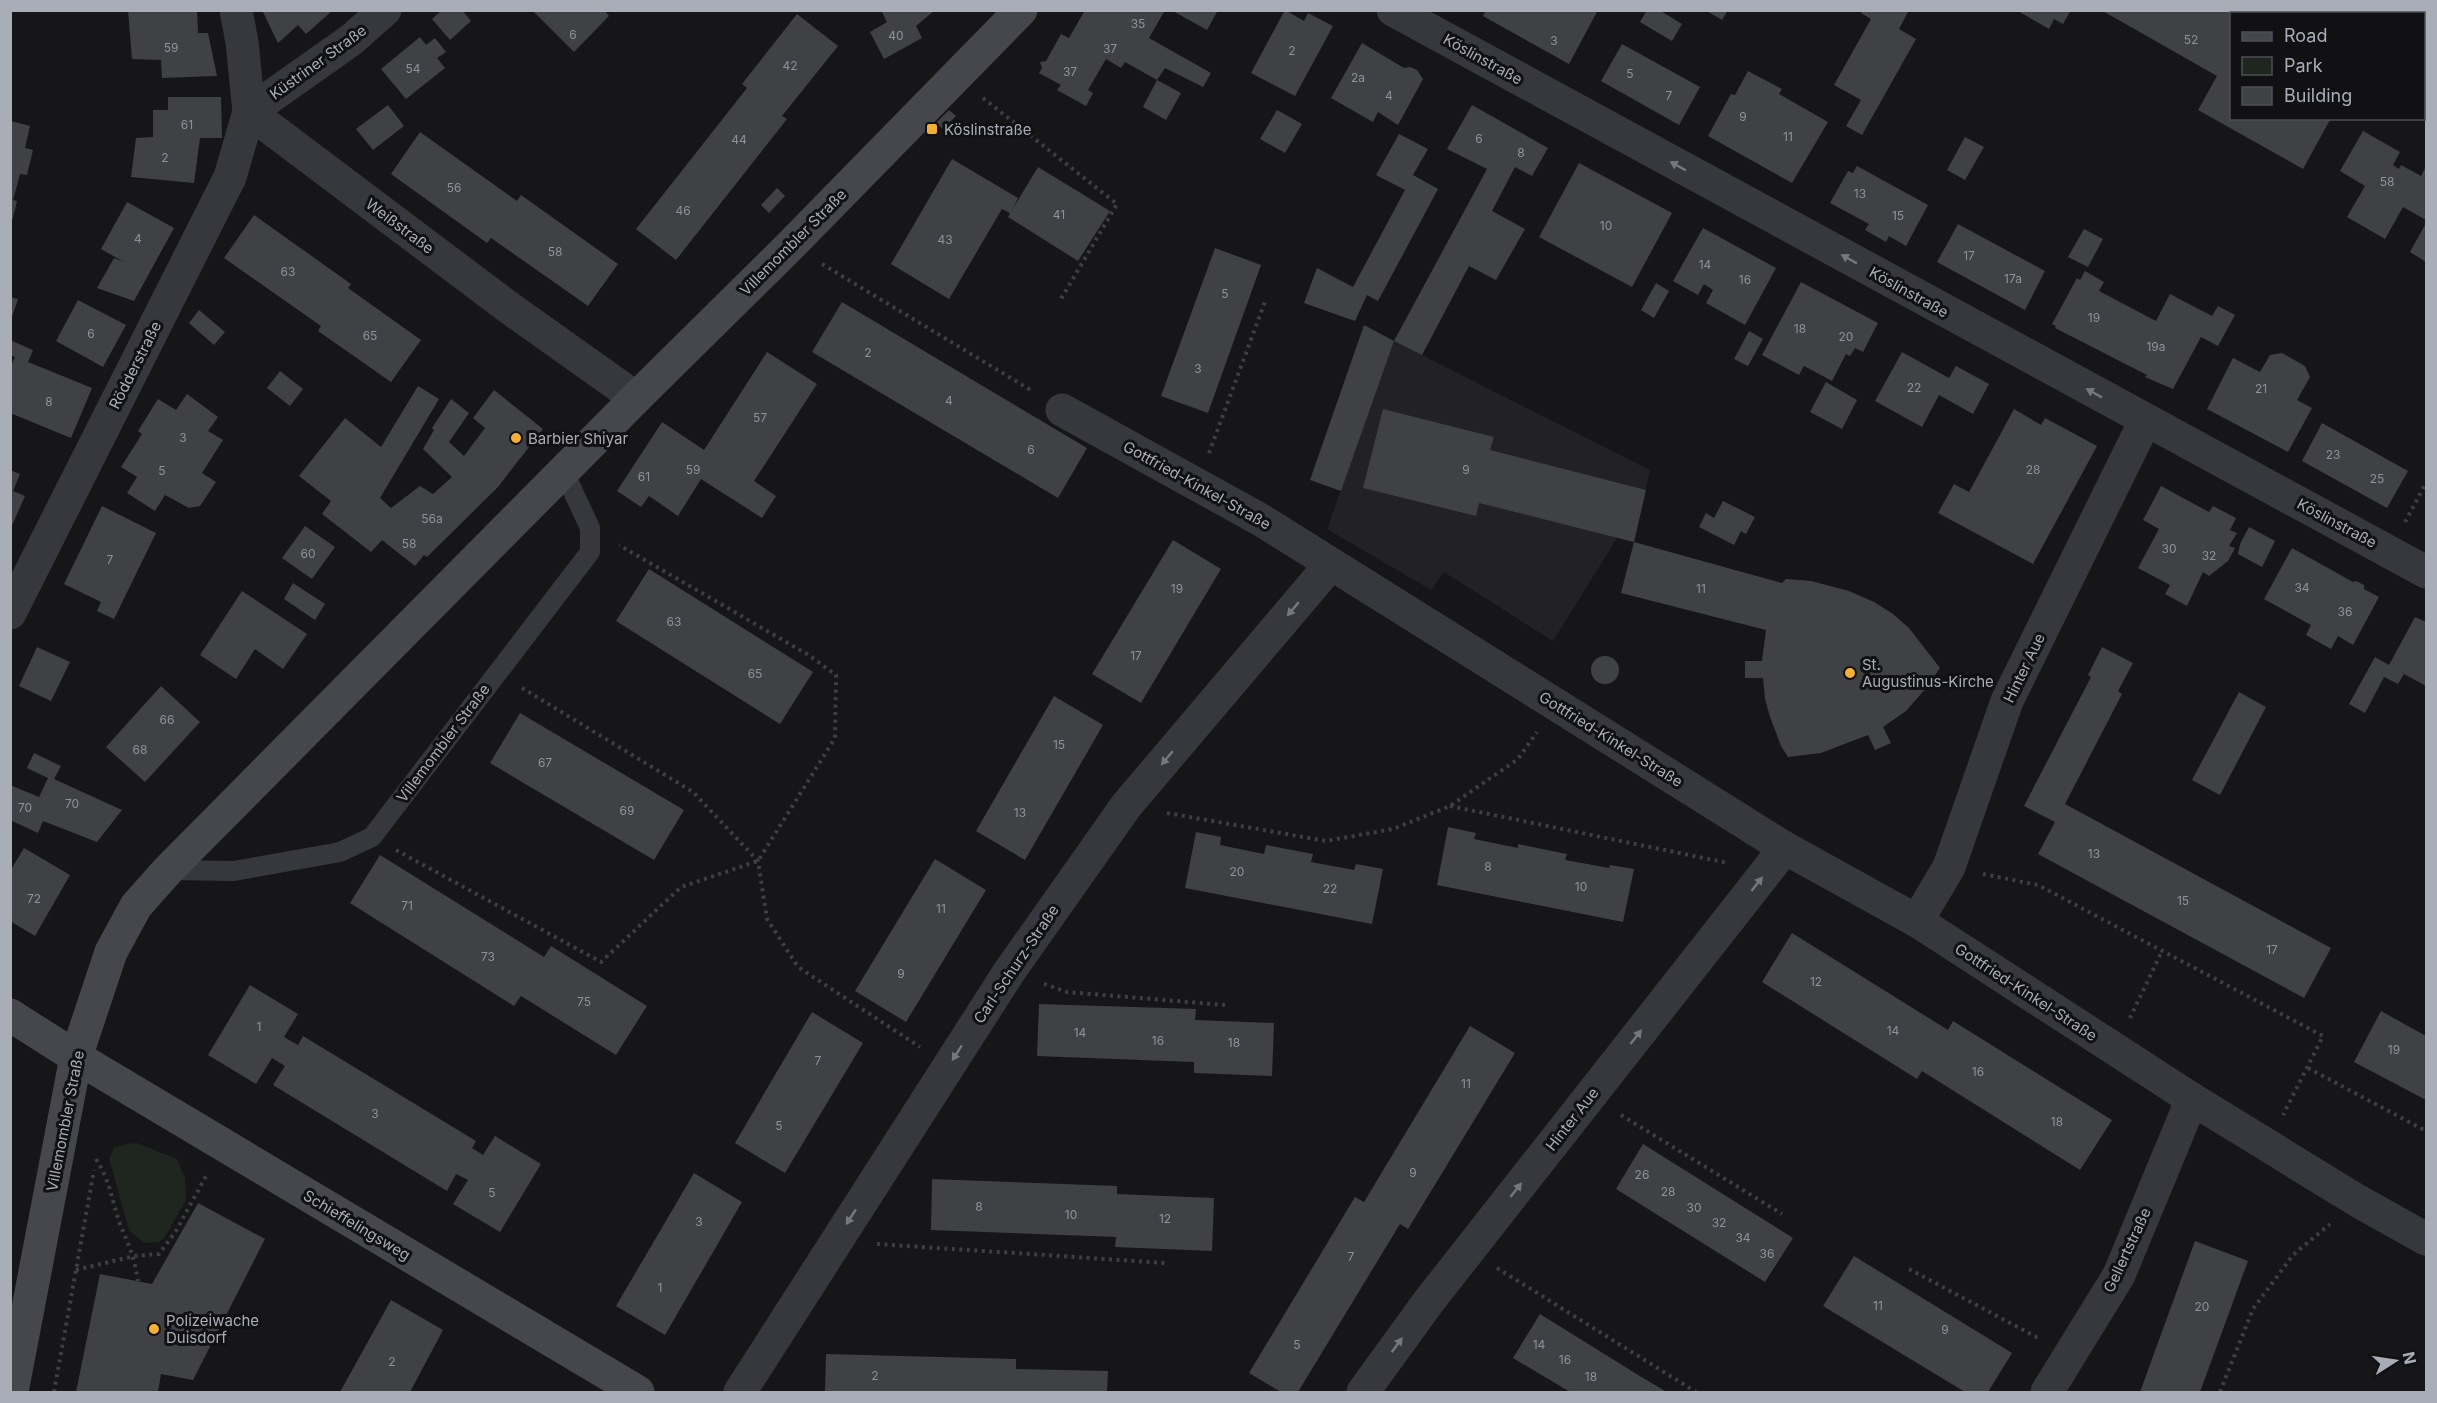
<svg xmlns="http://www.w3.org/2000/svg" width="2437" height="1403" font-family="Inter,sans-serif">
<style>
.built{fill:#222225}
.green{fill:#1e261f}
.building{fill:#404145}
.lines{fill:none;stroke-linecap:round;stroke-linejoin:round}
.path{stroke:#3d3f44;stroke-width:4;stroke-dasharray:3 4.5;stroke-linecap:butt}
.lane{stroke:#37383d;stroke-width:20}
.street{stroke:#37383d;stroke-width:33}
.secondary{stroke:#45474d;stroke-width:33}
.oneway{fill:#757881}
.poi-dot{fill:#f2b134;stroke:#111113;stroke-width:2}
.labels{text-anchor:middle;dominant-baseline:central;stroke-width:6;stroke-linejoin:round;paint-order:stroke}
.number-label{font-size:12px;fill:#8e929b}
.street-label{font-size:15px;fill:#a8adb8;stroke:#111113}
.poi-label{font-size:15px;fill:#a8adb8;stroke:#111113;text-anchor:start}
</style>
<rect width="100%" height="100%" fill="#161618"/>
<!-- built -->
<path class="built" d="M1394 341 1650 470 1634 542 1617 538 1553 641 1444 572 1431 590 1327 529Z"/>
<!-- green -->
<path class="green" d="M127 1144 137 1143 177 1159 185 1178 186 1200 165 1237 159 1242 144 1243 129 1230 109 1158 115 1147Z"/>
<!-- building -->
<g class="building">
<path d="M128 10H197L198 33H208L217 76 162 78 161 60 132 59Z"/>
<path d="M262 10H333L306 34 298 25 278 43Z"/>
<path d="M442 10H462L471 21 450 40 432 19Z"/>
<path d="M532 10H604L609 16 574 52Z"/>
<path d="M881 10H935L916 26 922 38 884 59 870 32 887 22Z"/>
<path d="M1085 10H1165L1149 38 1211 73 1203 87 1165 68 1157 80 1125 62 1121 68 1106 59 1088 90 1093 93 1086 106 1057 90 1061 85 1039 73 1042 68 1040 62 1046 61 1061 34 1069 38Z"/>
<path d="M1171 10H1218L1207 30Z"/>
<path d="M1285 10 1304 21 1308 13 1333 26 1295 96 1251 73Z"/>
<path d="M1486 10H1598L1569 64 1483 16Z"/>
<path d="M1647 10H1659L1682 24 1672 41 1640 22Z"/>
<path d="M1705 10H1728L1722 20Z"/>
<path d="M1863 10H1909L1899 29 1916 39 1862 135 1846 126 1861 100 1834 85 1871 19 1861 13Z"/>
<path d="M2016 10H2071L2063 24 2054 19 2049 29Z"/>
<path d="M2101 10H2255L2254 14H2232V118H2331L2303 169 2198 110 2217 76Z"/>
<path d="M797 14 838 46 782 116 787 119 676 260 636 229 747 88 742 84Z"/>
<path d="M420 37 426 45 435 38 446 52 437 58 445 68 406 99 381 69Z"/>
<path d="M1362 43 1404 68 1410 67 1417 70 1423 79 1398 125 1378 112 1373 122 1331 98Z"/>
<path d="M1622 44 1700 87 1679 125 1601 81Z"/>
<path d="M1748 71 1782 89 1779 94 1828 122 1792 183 1708 136 1731 94 1735 95Z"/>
<path d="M1157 80 1181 93 1166 120 1143 107Z"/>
<path d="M168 97H221L222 138H200L194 183 131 177 136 138 153 137V110H168Z"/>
<path d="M388 105 404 126 373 150 356 129Z"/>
<path d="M1472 105 1548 148 1532 176 1515 167 1492 211 1525 229 1496 280 1469 266 1422 355 1394 341 1487 169 1447 149Z"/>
<path d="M949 110 956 116 943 129 936 123Z"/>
<path d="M1277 110 1302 124 1285 153 1260 139Z"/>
<path d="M11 121 30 126 25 148 33 150 27 175 20 174 13 200 17 201 11 225Z"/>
<path d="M2363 131 2400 152 2393 165 2399 169 2401 165 2421 176 2426 166V220L2403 207 2385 239 2347 217 2365 186 2340 171Z"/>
<path d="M420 132 517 201 521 195 618 264 588 306 491 238 487 243 391 174Z"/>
<path d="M1399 134 1428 149 1413 175 1438 189 1378 301 1367 295 1355 321 1304 303 1317 268 1353 287 1405 190 1376 175Z"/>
<path d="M1965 137 1984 147 1965 180 1947 170Z"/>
<path d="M952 159 1018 198 1012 210 1038 167 1110 211 1078 261 1008 217 1010 213 1002 209 949 299 891 264Z"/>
<path d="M1579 163 1672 213 1632 287 1539 237Z"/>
<path d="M1857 166 1928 205 1906 246 1889 236 1886 242 1865 230 1869 224 1830 203 1848 171 1853 173Z"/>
<path d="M777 188 785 196 769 213 761 205Z"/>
<path d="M127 202 174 228 134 301 97 288 114 258 124 262 101 249Z"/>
<path d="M254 215 351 284 348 288 421 340 391 382 318 331 321 326 224 258Z"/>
<path d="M2426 223V262L2410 252Z"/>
<path d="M1958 224 2045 271 2025 310 1937 262Z"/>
<path d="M1703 228 1776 268 1745 325 1706 303 1713 290 1704 284 1698 295 1673 281Z"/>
<path d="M2084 229 2103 239 2088 267 2068 257Z"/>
<path d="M1215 248 1261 265 1208 413 1161 396Z"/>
<path d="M2085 271 2104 282 2099 291 2156 321 2170 294 2212 316 2218 306 2235 315 2218 346 2201 337 2173 389 2145 377 2147 375 2055 328 2056 326 2052 324 2077 278 2080 280Z"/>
<path d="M1801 282 1878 323 1863 352 1855 348 1850 356 1846 354 1832 381 1804 366 1799 375 1762 355Z"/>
<path d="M1656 283 1669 291 1654 318 1641 310Z"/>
<path d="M10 297 18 299 11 320H10Z"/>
<path d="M78 300 126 325 103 367 56 341Z"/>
<path d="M842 302 1087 448 1058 498 812 352Z"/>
<path d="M199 310 225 332 214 345 189 323Z"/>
<path d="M1364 325 1394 341 1341 491 1310 480Z"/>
<path d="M1749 331 1763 339 1748 366 1734 359Z"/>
<path d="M10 340 33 350 28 362 92 388 71 438 10 413V368L15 357 10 355Z"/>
<path d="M767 352 817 384 754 481 776 496 762 518 701 479 678 516 649 496 641 507 617 491 662 422 704 450Z"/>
<path d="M1902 352 1949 378 1956 366 1989 384 1973 414 1939 395 1922 427 1875 401Z"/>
<path d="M2282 353 2305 366 2310 377 2297 400 2312 408 2288 452 2207 409 2233 358 2260 372 2270 355Z"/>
<path d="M280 371 303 389 290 406 267 388Z"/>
<path d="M1826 382 1857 400 1842 429 1810 412Z"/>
<path d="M418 386 439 399 380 498 391 508 420 486 433 494 452 477 423 449 434 430 432 428 451 399 469 413 449 442 464 456 485 428 473 418 494 390 543 429 498 487 427 557 424 555 415 566 382 540 371 552 322 514 331 501 299 476 345 418 381 447Z"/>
<path d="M187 394 218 417 208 431 223 440 202 473 216 482 200 506 189 508 165 495 155 511 127 493 137 477 121 467 142 434 138 431 158 399 176 410Z"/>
<path d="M1383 409 1494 437 1490 450 1646 490 1634 542 1782 583 1786 579 1811 581 1849 591 1874 602 1893 614 1909 628 1940 668 1927 687 1906 711 1883 727 1891 743 1875 750 1868 735 1821 753 1788 757 1781 746 1770 717 1765 699 1763 678H1745V661H1762L1766 630 1621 593 1634 542 1479 503 1476 516 1363 488Z"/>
<path d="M2014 409 2041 425 2045 418 2097 446 2033 564 1938 513 1954 484 1969 492Z"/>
<path d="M2322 423 2408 471 2387 508 2302 461Z"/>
<path d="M10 470 20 474 13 491 25 496 10 530Z"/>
<path d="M2161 486 2209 512 2213 506 2236 518 2230 530 2237 533 2229 546 2235 548 2228 561 2209 576 2203 572 2187 606 2165 594 2170 585 2138 568 2159 529 2143 520Z"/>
<path d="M1723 501 1755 517 1746 534 1741 531 1734 545 1699 527 1706 513 1714 518Z"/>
<path d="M102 506 156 533 114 619 97 611 101 602 64 584Z"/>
<path d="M305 526 335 547 312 579 282 558Z"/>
<path d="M2249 527 2275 541 2262 567 2238 554 2240 544Z"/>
<path d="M1173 540 1221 569 1141 703 1092 674Z"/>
<path d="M2292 548 2353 582 2356 581 2364 585V589L2379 597 2353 645 2338 636 2331 649 2306 635 2311 625 2264 599Z"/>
<path d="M649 569 813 672 780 724 616 621Z"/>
<path d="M293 583 325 604 315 620 284 599Z"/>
<path d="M242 591 307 634 283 669 255 649 236 679 200 655Z"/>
<path d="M2415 617 2426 622V686L2404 674 2398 684 2384 677 2365 713 2349 704 2375 657 2389 665Z"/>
<path d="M37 647 70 662 51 701 19 686Z"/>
<path d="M2102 647 2133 663 2118 691 2122 694 2065 804 2331 948 2304 998 2038 854 2055 822 2024 806 2091 677 2088 675Z"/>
<circle cx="1605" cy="670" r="14"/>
<path d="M161 686 200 722 145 782 106 747Z"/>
<path d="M2239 692 2266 707 2220 795 2192 780Z"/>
<path d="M1054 696 1103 725 1025 860 976 831Z"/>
<path d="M520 713 684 810 654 860 490 763Z"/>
<path d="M34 753 61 766 54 779 122 810 97 842 43 821 38 833 10 820V785L39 797 48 778 27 768Z"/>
<path d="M1448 827 1476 833 1474 839 1518 848V844L1567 854 1565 860 1609 868 1610 865 1634 869 1623 922 1437 885Z"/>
<path d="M1196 832 1221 837 1220 845 1264 854 1266 845 1313 854 1311 862 1354 870 1356 864 1383 869 1372 924 1185 888Z"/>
<path d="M24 848 70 875 35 936 10 921V871Z"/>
<path d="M380 855 544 957 551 946 647 1006 616 1055 521 996 514 1006 350 903Z"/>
<path d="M935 859 986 890 906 1022 855 991Z"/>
<path d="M1792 933 1948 1030 1953 1021 2112 1120 2080 1170 1922 1071 1917 1079 1762 982Z"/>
<path d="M250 985 298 1014 284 1037 298 1045 303 1036 476 1141 472 1148 483 1155 495 1136 541 1164 500 1232 453 1204 468 1180 456 1174 447 1191 273 1085 285 1066 272 1058 256 1084 208 1055Z"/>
<path d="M1039 1004 1196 1009 1195 1020 1274 1023 1272 1076 1194 1073V1062L1037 1056Z"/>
<path d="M2381 1011 2426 1036V1100L2354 1062Z"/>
<path d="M812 1012 863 1043 785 1173 735 1143Z"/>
<path d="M1470 1026 1515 1053 1408 1229 1400 1224 1298 1392H1281L1249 1373 1355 1197 1364 1202Z"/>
<path d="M1643 1144 1793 1238 1765 1282 1616 1189Z"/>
<path d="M694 1173 742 1202 665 1335 616 1306Z"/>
<path d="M932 1179 1117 1186V1194L1214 1198 1212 1251 1115 1247 1116 1237 931 1230Z"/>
<path d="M198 1203 265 1239 193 1380 161 1374 158 1392H76L100 1274 152 1284Z"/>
<path d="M2195 1241 2248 1261 2200 1392H2140Z"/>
<path d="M1854 1256 2012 1353 1988 1392H1965L1823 1306Z"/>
<path d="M391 1300 443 1330 410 1392H340Z"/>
<path d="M1540 1314 1643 1378 1667 1392H1570L1513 1358Z"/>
<path d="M826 1354 1016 1359V1369L1108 1371 1107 1392H825Z"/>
</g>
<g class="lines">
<!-- path -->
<g class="path">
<path d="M983 98 1117 204 1061 299"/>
<path d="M822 264 1034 392"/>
<path d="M1209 453 1266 299"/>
<path d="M2405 522 2426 483"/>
<path d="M522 688 693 792 758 861 767 919 798 967 920 1047"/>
<path d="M1450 806 1728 863"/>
<path d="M1167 813 1326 841 1393 829 1450 806 1518 759 1537 732"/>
<path d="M396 850 601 962 681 887 758 861 835 738 836 675 807 654 619 545"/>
<path d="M1983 874 2038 885 2323 1036 2283 1115"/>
<path d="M1044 984 1067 992 1225 1005"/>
<path d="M2130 1018 2162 951"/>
<path d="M2308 1068 2426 1131"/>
<path d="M1621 1115 1782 1214"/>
<path d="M96 1159C111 1183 111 1198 120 1224 129 1246 134 1256 138 1281"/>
<path d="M877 1244 1166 1263"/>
<path d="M1497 1268 1696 1392"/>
<path d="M1909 1269 2040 1339"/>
<path d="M76 1270 134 1256 159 1254 176 1231 206 1176"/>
<path d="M54 1392 94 1170"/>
<path d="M2220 1392 2253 1309 2293 1255 2330 1224"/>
</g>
<!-- lane -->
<path class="lane" d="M168 870 234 871 340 852 372 837 590 552V528L564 472"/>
<!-- street -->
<g class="street">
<path d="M1393 10 2426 572"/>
<path d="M2341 10 2343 14"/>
<path d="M2424 83 2426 86"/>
<path d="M249 112 508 307 636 398"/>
<path d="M249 112 351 40 385 10"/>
<path d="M1062 410 1261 520 1785 848 1917 921 2192 1099 2358 1201 2426 1239"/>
<path d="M10 613 230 177 249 112 242 42 236 10"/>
<path d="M1917 921 1949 867 2007 701 2145 421"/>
<path d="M740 1392 1009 972 1126 806 1331 564"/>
<path d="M1363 1392 1429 1301 1785 848"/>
<path d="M2047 1392 2119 1275 2192 1099"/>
</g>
<!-- secondary -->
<g class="secondary">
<path d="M10 1015 76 1057 638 1392"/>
<path d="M12 1392 76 1057 111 952 136 906 168 870 636 398 788 248 1021 10"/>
</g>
</g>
<!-- one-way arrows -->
<defs><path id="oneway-solid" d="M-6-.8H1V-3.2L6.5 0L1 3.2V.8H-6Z" transform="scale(1.5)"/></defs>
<g class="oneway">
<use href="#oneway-solid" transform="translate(1678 166) rotate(-151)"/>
<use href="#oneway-solid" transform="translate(1849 259) rotate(-151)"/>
<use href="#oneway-solid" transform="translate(2094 393) rotate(-151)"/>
<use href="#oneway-solid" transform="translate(1293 609) rotate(130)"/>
<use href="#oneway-solid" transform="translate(1167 758) rotate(130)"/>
<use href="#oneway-solid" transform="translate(1757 884) rotate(-52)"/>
<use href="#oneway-solid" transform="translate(1636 1037) rotate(-52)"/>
<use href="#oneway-solid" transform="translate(957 1053) rotate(123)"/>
<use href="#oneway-solid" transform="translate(1516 1190) rotate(-52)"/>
<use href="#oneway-solid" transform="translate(851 1217) rotate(123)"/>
<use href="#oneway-solid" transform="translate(1397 1345) rotate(-54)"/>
</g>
<!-- markers -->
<g class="poi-dot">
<rect x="926" y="123" width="12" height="12" rx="3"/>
<circle cx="516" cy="438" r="6"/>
<circle cx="1850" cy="673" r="6"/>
<circle cx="154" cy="1329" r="6"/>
</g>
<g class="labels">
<!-- number labels -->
<g class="number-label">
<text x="1138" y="23">35</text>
<text x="573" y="34">6</text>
<text x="896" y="35">40</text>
<text x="2191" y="39">52</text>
<text x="1554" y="40">3</text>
<text x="171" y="47">59</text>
<text x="1110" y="48">37</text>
<text x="1292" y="50">2</text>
<text x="790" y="65">42</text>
<text x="413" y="68">54</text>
<text x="1070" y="71">37</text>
<text x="1630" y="73">5</text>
<text x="1358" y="77">2a</text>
<text x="1389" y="95">4</text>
<text x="1669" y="95">7</text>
<text x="1743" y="116">9</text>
<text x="187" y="124">61</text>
<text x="1788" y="136">11</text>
<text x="1479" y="138">6</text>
<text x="739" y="139">44</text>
<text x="1521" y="152">8</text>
<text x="165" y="157">2</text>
<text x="2387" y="181">58</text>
<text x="454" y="187">56</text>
<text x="1860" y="193">13</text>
<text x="683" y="210">46</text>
<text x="1059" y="214">41</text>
<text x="1898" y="215">15</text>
<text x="1606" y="225">10</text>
<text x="138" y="238">4</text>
<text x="945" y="239">43</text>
<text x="555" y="251">58</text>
<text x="1969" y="255">17</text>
<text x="1705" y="264">14</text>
<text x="288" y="271">63</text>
<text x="2013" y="278">17a</text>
<text x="1745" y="279">16</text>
<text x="1225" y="293">5</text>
<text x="2094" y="317">19</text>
<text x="1800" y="328">18</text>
<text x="91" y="333">6</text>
<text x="370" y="335">65</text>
<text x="1846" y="336">20</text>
<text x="2156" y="346">19a</text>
<text x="868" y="352">2</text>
<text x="1198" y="368">3</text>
<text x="1914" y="387">22</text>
<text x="2261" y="388">21</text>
<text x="949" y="400">4</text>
<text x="49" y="401">8</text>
<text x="760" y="417">57</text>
<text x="183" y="437">3</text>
<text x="1031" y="449">6</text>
<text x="2333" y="454">23</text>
<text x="693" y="469">59</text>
<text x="1466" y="469">9</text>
<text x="2033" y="469">28</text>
<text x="162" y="470">5</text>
<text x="644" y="476">61</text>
<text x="2377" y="478">25</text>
<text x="432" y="518">56a</text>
<text x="409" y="543">58</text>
<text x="2169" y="548">30</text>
<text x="308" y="553">60</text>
<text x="2209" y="555">32</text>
<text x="110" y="559">7</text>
<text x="2302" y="587">34</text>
<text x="1177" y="588">19</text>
<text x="1701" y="588">11</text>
<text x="2345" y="611">36</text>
<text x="674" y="621">63</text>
<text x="1136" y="655">17</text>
<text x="755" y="673">65</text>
<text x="167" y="719">66</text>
<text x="1059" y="744">15</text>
<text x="140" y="749">68</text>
<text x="545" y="762">67</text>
<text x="72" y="803">70</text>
<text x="25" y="807">70</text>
<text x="627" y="810">69</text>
<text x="1020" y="812">13</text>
<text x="2094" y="853">13</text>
<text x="1488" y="866">8</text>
<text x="1237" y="871">20</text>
<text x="1581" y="886">10</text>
<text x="1330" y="888">22</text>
<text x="34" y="898">72</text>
<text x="2183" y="900">15</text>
<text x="407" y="905">71</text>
<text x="941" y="908">11</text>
<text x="2272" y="949">17</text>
<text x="488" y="956">73</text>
<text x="901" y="973">9</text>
<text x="1816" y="981">12</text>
<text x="584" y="1001">75</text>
<text x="259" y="1026">1</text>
<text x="1893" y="1030">14</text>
<text x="1080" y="1032">14</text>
<text x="1158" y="1040">16</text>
<text x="1234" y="1042">18</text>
<text x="2394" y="1049">19</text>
<text x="818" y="1060">7</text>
<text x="1978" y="1071">16</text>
<text x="1466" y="1083">11</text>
<text x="375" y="1113">3</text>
<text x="2057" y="1121">18</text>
<text x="779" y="1125">5</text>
<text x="1413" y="1172">9</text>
<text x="1642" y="1174">26</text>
<text x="1668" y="1191">28</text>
<text x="492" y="1192">5</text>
<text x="979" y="1206">8</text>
<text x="1694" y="1207">30</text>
<text x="1071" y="1214">10</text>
<text x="1165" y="1218">12</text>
<text x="699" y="1221">3</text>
<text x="1719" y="1222">32</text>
<text x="1743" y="1237">34</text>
<text x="1767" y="1253">36</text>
<text x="1351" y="1256">7</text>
<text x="660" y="1287">1</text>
<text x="1878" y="1305">11</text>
<text x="2202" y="1306">20</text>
<text x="1945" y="1329">9</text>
<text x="1297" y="1344">5</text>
<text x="1539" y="1344">14</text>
<text x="1565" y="1359">16</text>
<text x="392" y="1361">2</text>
<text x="875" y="1375">2</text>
<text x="1591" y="1376">18</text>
</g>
<!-- street labels -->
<g class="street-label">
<text transform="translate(1483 59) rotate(29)">Köslinstraße</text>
<text transform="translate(318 62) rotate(-36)">Küstriner Straße</text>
<text transform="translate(400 226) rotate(37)">Weißstraße</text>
<text transform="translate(793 242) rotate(-45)">Villemombler Straße</text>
<text transform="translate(1909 292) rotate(29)">Köslinstraße</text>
<text transform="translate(135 365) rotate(-63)">Rödderstraße</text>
<text transform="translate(1197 485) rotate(29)">Gottfried-Kinkel-Straße</text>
<text transform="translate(2337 523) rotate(28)">Köslinstraße</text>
<text transform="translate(2024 668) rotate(-64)">Hinter Aue</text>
<text transform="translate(1611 739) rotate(32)">Gottfried-Kinkel-Straße</text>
<text transform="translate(443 743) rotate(-53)">Villemombler Straße</text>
<text transform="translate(1016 964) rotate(-56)">Carl-Schurz-Straße</text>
<text transform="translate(2026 992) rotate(33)">Gottfried-Kinkel-Straße</text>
<text transform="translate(1572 1119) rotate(-52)">Hinter Aue</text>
<text transform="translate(65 1121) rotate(-79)">Villemombler Straße</text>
<text transform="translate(357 1225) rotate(31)">Schieffelingsweg</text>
<text transform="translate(2127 1250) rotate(-65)">Gellertstraße</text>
</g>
<!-- poi labels -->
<g class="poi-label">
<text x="944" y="129">Köslinstraße</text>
<text x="528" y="438">Barbier Shiyar</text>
<text x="1862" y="664">St.<tspan x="1862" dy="17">Augustinus-Kirche</tspan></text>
<text x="166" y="1320">Polizeiwache<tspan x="166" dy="17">Duisdorf</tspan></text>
</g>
</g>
<!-- border -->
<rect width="2437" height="1403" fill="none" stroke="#a8adb8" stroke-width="24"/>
<!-- legend -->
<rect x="2230" y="12" width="195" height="108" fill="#111113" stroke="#4d4f55" stroke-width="1.5"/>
<rect x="2242" y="32" width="30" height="9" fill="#45474d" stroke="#4d4f55" stroke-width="1.5"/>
<text x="2284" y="42" font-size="18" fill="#a8adb8">Road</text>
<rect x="2242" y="57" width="30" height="18" fill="#1e261f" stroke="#4d4f55" stroke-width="1.5"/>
<text x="2284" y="72" font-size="18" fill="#a8adb8">Park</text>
<rect x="2242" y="87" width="30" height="18" fill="#404145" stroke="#4d4f55" stroke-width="1.5"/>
<text x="2284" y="102" font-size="18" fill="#a8adb8">Building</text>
<!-- north arrow -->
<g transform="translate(2395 1361) rotate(78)" stroke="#111113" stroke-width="4.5" paint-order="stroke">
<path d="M0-4.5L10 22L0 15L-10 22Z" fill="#a8adb8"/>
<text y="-9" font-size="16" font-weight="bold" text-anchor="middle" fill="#a8adb8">N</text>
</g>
</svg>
